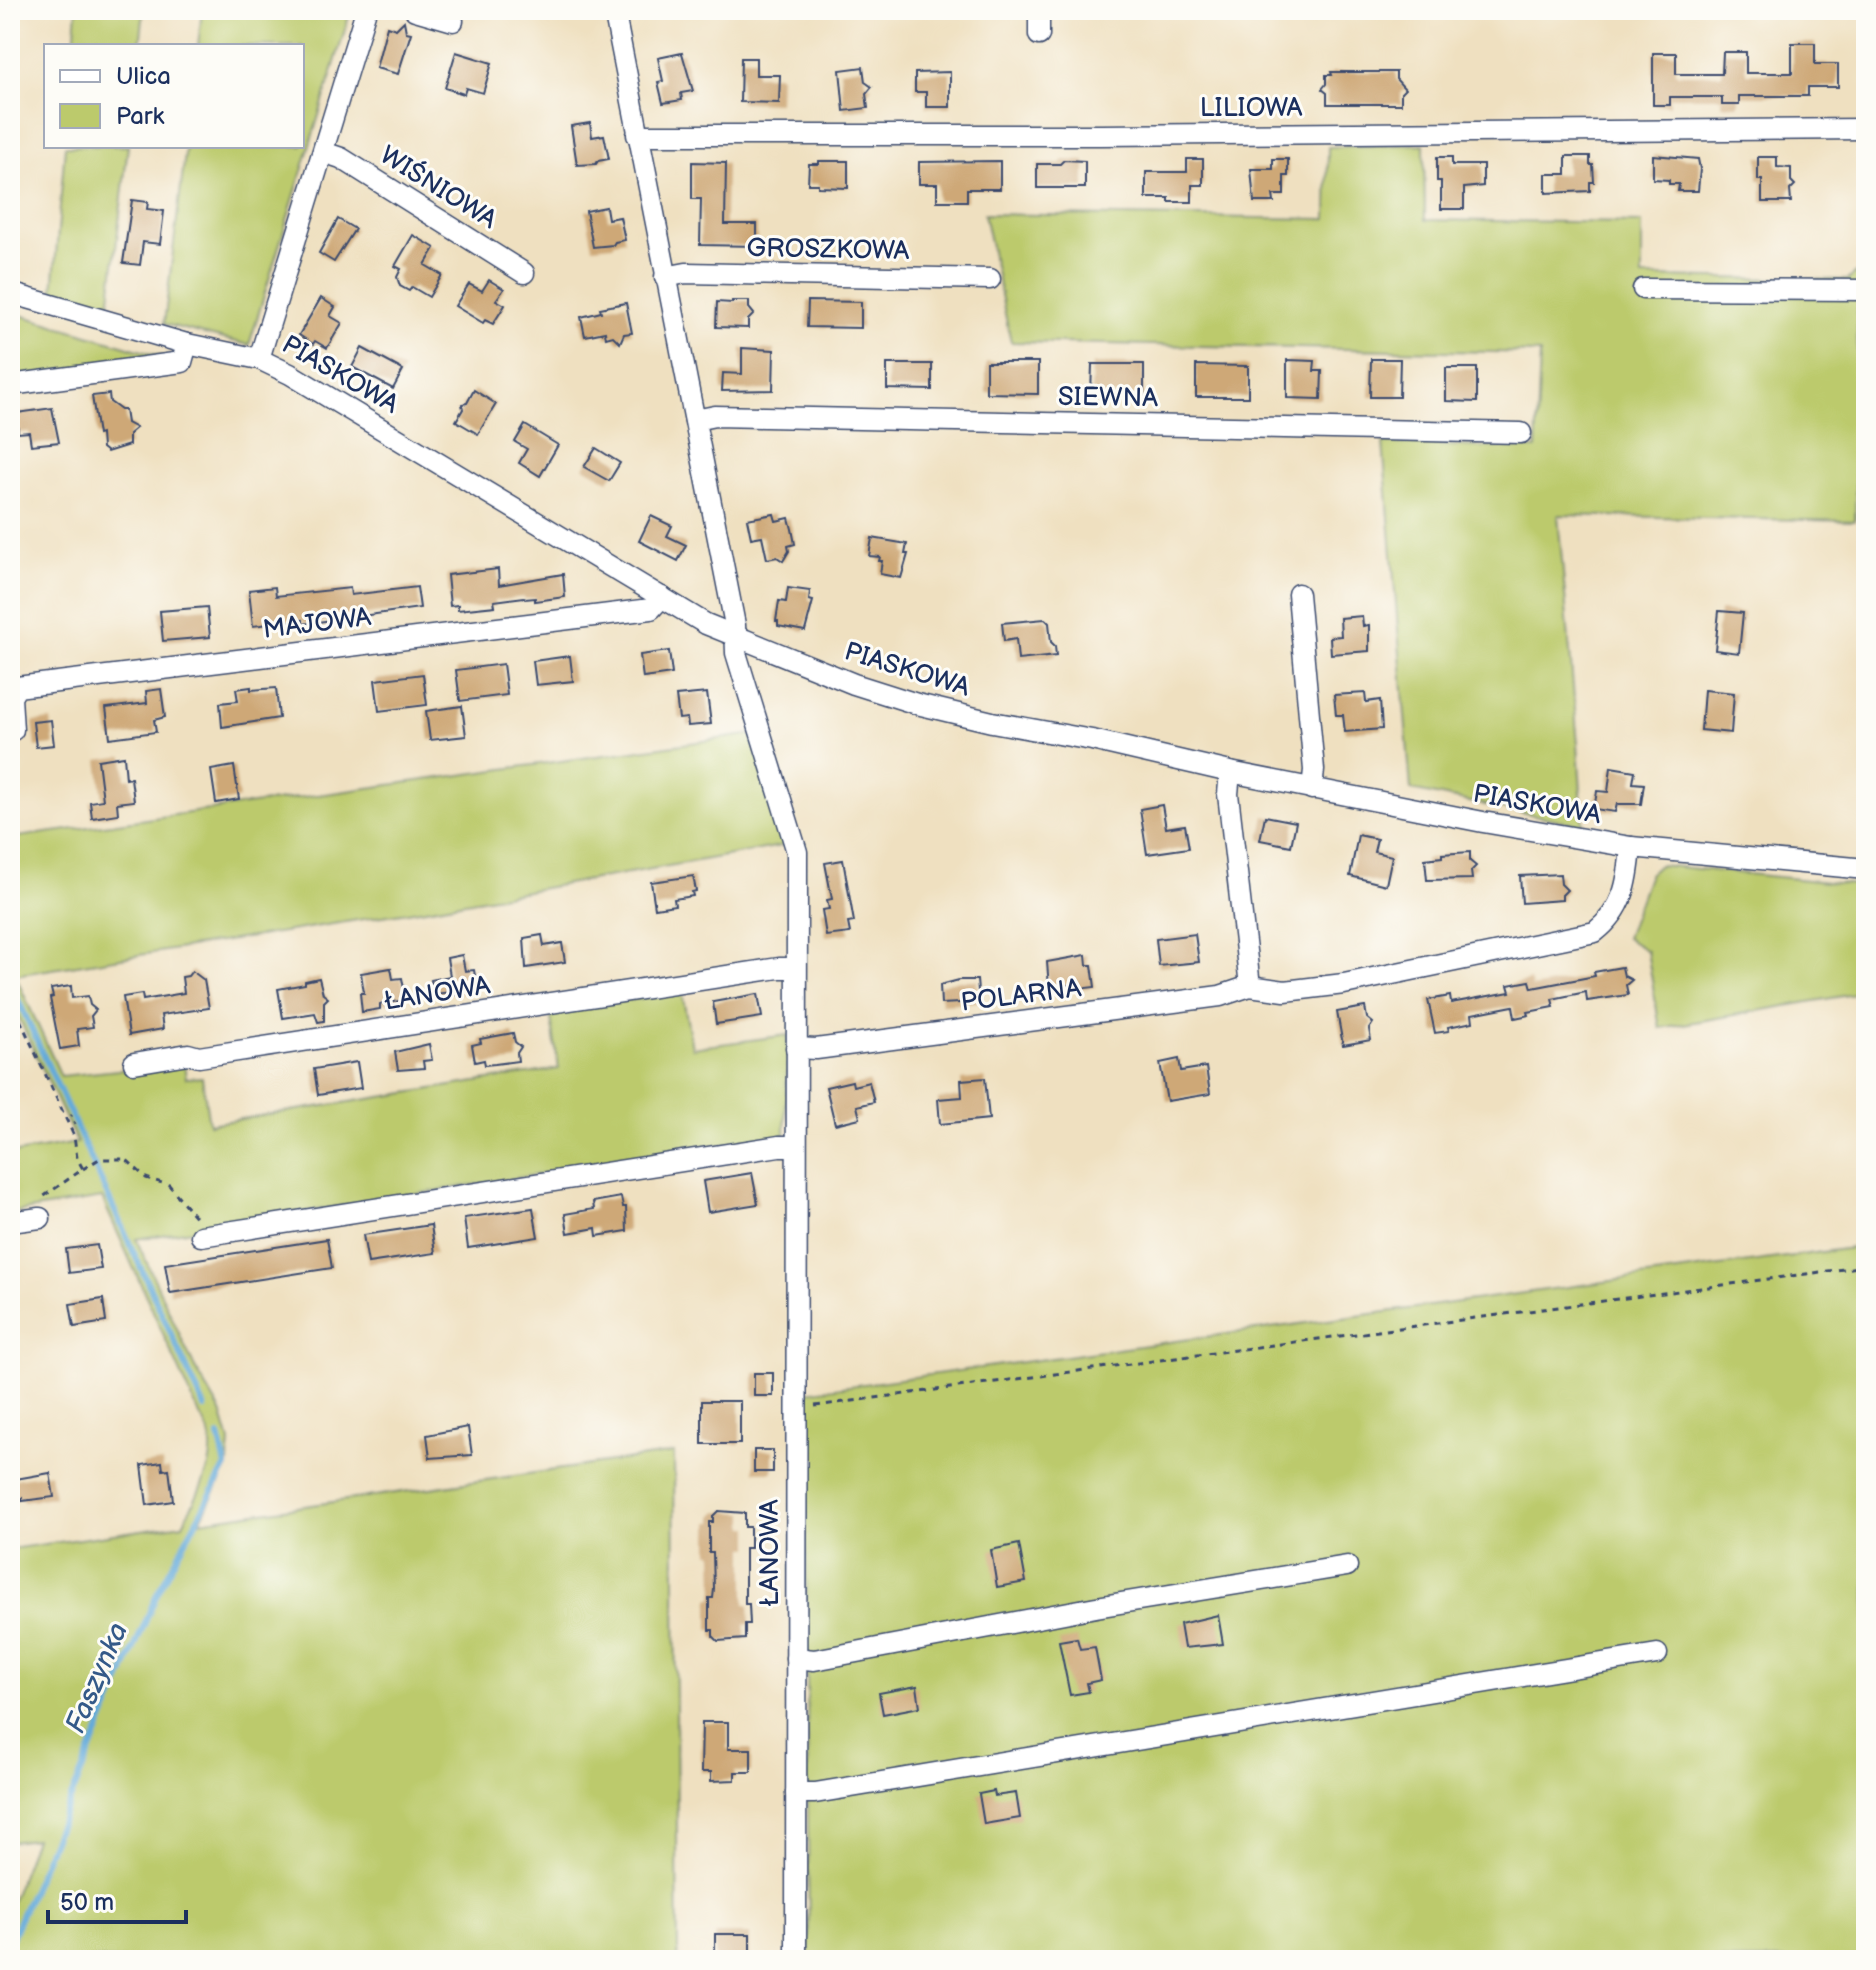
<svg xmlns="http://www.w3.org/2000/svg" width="1876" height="1970" font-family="'Balsamiq Sans',sans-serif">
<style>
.green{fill:#bcca6c;stroke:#6c7c65;stroke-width:2}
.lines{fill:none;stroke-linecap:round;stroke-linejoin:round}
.stream{stroke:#63aada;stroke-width:6}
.building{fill:#cea877}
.minor-casing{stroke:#3b4a6d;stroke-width:23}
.path{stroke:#3b4a6d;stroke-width:3;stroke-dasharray:6 6;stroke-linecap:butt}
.minor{stroke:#fff;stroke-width:20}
.labels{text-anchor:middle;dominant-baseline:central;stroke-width:6;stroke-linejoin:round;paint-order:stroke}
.street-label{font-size:26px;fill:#1b2f5e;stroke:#fdfcf7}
.water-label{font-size:28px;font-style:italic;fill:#345a89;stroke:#fdfcf7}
</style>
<rect width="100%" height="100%" fill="#fdfcf7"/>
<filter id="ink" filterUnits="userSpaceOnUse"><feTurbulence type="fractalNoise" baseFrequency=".0125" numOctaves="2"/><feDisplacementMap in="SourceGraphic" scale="16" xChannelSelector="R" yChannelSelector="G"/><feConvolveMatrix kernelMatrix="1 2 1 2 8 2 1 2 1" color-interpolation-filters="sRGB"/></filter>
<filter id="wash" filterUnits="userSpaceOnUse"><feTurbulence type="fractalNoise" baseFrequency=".006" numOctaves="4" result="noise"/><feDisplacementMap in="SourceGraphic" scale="32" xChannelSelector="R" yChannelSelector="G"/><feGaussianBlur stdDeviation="1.8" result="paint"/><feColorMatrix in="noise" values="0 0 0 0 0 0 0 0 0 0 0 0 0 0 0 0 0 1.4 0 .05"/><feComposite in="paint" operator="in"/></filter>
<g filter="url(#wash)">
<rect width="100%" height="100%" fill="#efe0c0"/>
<!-- green -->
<g class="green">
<path d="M77 10H144L140 46H74Z"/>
<path d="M202 10H351L249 345 164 324 186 146H302V46H198Z"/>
<path d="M1424 144 1425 220 1642 223V277L1848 280 1858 271 1855 521 1558 515 1578 744 1583 825 1411 790 1383 443 1536 449 1540 353 1011 342 984 214 1327 219 1328 147Z"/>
<path d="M65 146H128L109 307 53 292Z"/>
<path d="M10 312 166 358 10 378Z"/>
<path d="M754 734 787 845 420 910 15 975 61 1076 184 1063 186 1078 202 1077 209 1124 559 1069 550 1012 682 992 692 1048 788 1035 785 1135 136 1239 194 1366 221 1412 230 1442 228 1466 200 1521 674 1453 678 1960H10V1906L35 1839 10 1842V1549L183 1524C199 1489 227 1452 200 1416L102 1198 10 1213V1154L77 1143 14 1007H10V838Z"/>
<path d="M1659 865 1866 886V992L1660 1028 1647 951 1626 938 1649 874Z"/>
<path d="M1866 1246V1960H809L805 1392Z"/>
</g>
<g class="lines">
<!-- stream -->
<g class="stream">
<path d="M10 982 205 1408"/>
<path d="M10 1942 157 1594 226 1466 219 1436"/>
</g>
</g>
<g id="blocks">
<!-- building -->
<g class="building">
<path d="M404 21 406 32 411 33 398 74 376 68 387 26 396 29Z"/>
<path d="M1792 43H1815V64H1838V87H1808V96H1739V105H1722V97H1670V105H1653V53H1676V74H1722L1723 52H1746V73H1792Z"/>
<path d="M456 52 492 63 483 93 466 88 464 94 445 88Z"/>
<path d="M682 53 693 91 681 93 682 100 663 103 658 82 663 81 658 58Z"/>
<path d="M741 58H756V75H780L779 103 740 102Z"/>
<path d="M863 67 865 82 872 87 866 94 868 108 844 111 840 70Z"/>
<path d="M950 72V107H926V92H915V73Z"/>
<path d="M1331 72H1396V79L1405 89 1401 93V104H1327V93L1322 89 1326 84V75H1332Z"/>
<path d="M590 123 592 137 604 135 609 159 598 161 596 164 577 165 571 126Z"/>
<path d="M1653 155 1698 159 1700 169 1698 191H1678L1679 184H1669V180L1653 179Z"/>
<path d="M1566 156H1590V165H1593L1594 182H1590V191L1546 193V174H1566Z"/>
<path d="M1437 157H1452V165H1483V186L1464 188V209H1441V181H1437Z"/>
<path d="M1758 157H1777V167L1791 168V181L1795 185 1790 190 1791 202H1762V180H1758Z"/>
<path d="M1187 159H1203V185H1192V202H1169V198H1146V172H1187Z"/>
<path d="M1273 159H1288V176H1284V195H1273L1274 202H1254L1251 169H1273Z"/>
<path d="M1064 160 1085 161V188H1037V164H1060Z"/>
<path d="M819 161H848V188L818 187V184H808L809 164H819Z"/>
<path d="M1000 161V189H967V201H937V184H919V162Z"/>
<path d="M692 162 726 163 725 224H757V246L700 245 701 199H692Z"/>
<path d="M132 200 148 202 147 209 164 211 160 244 143 242 140 265 123 263Z"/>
<path d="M606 207 608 219 620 217 625 240 615 242 613 245 593 247 586 211Z"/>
<path d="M338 219 355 229 334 262 319 253Z"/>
<path d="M413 235 435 248 425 265 442 275 429 297 412 287 409 291 400 286 397 277 401 269 395 266Z"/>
<path d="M489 280 504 289 496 300 505 305 493 324 485 320 483 323 455 306 469 284 482 291Z"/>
<path d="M321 298 335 307 330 316 342 323 327 348 315 341 313 344 299 335Z"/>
<path d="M732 301H749V308L754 314 748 320V328L716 327 717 302 732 303Z"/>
<path d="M808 301 861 302V328L807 327Z"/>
<path d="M626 303 632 333 624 334 620 343 613 336 606 338 605 332 585 336 581 317 601 312 600 308Z"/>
<path d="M362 348 403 370 393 389 352 367Z"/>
<path d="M742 348 774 350 773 390 722 391 723 373 742 374Z"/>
<path d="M1371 359H1400L1399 397H1370Z"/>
<path d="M1287 360 1315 361 1314 371H1322L1321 399 1287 398Z"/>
<path d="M986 362H1038V394L986 393Z"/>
<path d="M887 364H932V390L887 389Z"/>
<path d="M1092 364H1144V396L1091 395Z"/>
<path d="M1196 365 1248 366V397H1196Z"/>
<path d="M1446 368H1477V402L1446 401Z"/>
<path d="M474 390 496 404 478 434 456 421 463 409 462 404 467 403Z"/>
<path d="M109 394 110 402 121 410H125L127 423 136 428 129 434V445L107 452 102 448 101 434 98 435 92 396Z"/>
<path d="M52 408 59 442 31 445 29 432 18 433 17 413Z"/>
<path d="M525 425 558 445 540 476 519 463 527 449 515 442Z"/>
<path d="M596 448 620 463 609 481 584 467Z"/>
<path d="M774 514 776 521 789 518 792 529 795 544 788 546 789 551 783 561 777 557 767 559 762 536 751 538 747 519Z"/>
<path d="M651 516 672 526 667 536 686 545 678 561 639 541Z"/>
<path d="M872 538 907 544 905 554H908L901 578 880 574 882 561H879L880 557 869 556Z"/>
<path d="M498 569 499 585 563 574 565 597 535 601V598L525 599 524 597 494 601 495 606 458 610V605L450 606 447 575Z"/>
<path d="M275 587 276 596 350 588 351 595 417 587 420 608 303 624V620L253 626 249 590Z"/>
<path d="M788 588 810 591 809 600 813 601 805 631 778 626V621H776L779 601 786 602Z"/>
<path d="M207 607 210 637 163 641 160 611Z"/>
<path d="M1719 611 1743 613 1739 653 1715 650Z"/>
<path d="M1362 616 1363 626 1369 625V651L1331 654 1330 637 1341 636 1340 618Z"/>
<path d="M1045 619 1049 623 1051 642 1055 646 1056 656 1018 660 1016 639 1004 641 1002 623Z"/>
<path d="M669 651 672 674 643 678 640 655Z"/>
<path d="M570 656 573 681 536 685 533 661Z"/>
<path d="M503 664 507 695 460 701 456 670Z"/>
<path d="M423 674 427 705 379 711 375 680Z"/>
<path d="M251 687V690L276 688 279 718 222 727 220 703 238 701 236 689Z"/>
<path d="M161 689 165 717 154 720 156 732 110 738 106 708 147 703 146 691Z"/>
<path d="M1704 690 1734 693 1731 733 1701 730Z"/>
<path d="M707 693 711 724 688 726 687 718 679 719 676 696Z"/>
<path d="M1365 693 1366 702 1380 700 1382 729 1345 732 1343 715H1336L1334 695Z"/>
<path d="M462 706 466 736 430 740 426 711Z"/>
<path d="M51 720 54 745 36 747 33 722Z"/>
<path d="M124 756 126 779 131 778 134 801 117 803 118 814 92 818 90 802 103 800 98 760Z"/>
<path d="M234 766 239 799 216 803 211 770Z"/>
<path d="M1611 767 1635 771 1633 783 1644 784 1641 804H1617L1615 812 1594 809 1597 791 1608 792Z"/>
<path d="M1162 805 1166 828 1185 825 1189 848 1147 854 1140 809Z"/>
<path d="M1265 816 1296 822 1291 846 1260 840Z"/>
<path d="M1358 835 1377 839 1374 852 1392 856 1386 885 1350 876Z"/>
<path d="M1470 852V861L1476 866 1471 871 1472 879 1427 880 1425 859 1442 857V854Z"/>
<path d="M843 860 854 922 848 923 850 933 826 936 822 910 829 909 827 900 832 899 825 863Z"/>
<path d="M1560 874 1561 884 1567 890 1562 895V900L1522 903 1520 876Z"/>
<path d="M693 876 696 891 692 892 693 896 674 899 675 905 655 908 651 882Z"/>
<path d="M1195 934 1199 962 1159 966 1156 939Z"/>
<path d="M542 935 544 946 562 943 565 962 526 968 524 938Z"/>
<path d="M462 955 465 971 474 970 475 976 481 979 477 984 478 990 453 995 452 992 434 994 431 980 450 976 447 958Z"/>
<path d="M1086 955 1087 965H1092L1095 987 1078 989 1077 984 1049 987 1047 962Z"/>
<path d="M1622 967 1624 976 1632 980 1626 985 1628 995 1587 1001 1586 992 1552 999 1554 1007 1528 1012 1529 1015 1515 1018 1513 1006 1472 1014 1473 1022 1448 1027 1449 1031 1435 1033 1428 1000 1450 996 1451 1003 1510 992 1508 985 1530 981 1532 988 1595 976 1594 972Z"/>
<path d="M391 968 393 979 402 978 406 1000 380 1004V1009L362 1012 360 993H364L361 973Z"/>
<path d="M192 971 204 980 209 1008 161 1015 163 1029 129 1035 123 997 142 994 143 1000 184 993 182 977 188 976Z"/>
<path d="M319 978 323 994 328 998 324 1002V1021L318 1022 315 1013 283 1018 278 989 305 984V981Z"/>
<path d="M959 980H977L979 1002 941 1004 940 985Z"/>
<path d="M71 986 72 998 88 996 90 1005 96 1010 91 1016 93 1027 77 1029 79 1046 60 1049 50 998 53 997 51 989Z"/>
<path d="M758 994 762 1017 716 1024 713 1002Z"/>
<path d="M1365 1007 1367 1018 1373 1023 1369 1029 1371 1040 1343 1045 1337 1012Z"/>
<path d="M513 1033 515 1042 521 1047 517 1053 518 1061 495 1064 485 1065 484 1060 475 1062 472 1045 481 1043 480 1039Z"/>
<path d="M429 1044 432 1060 423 1061 424 1068 398 1070 395 1052Z"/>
<path d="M1179 1059 1181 1071 1206 1067 1210 1094 1167 1101 1160 1063Z"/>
<path d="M357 1062 361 1088 318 1095 314 1069Z"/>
<path d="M985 1078 989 1119 940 1124 938 1099 962 1097 961 1080Z"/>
<path d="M852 1081 853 1086 869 1082 874 1102 857 1106 860 1118 835 1124 826 1087Z"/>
<path d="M752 1173 758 1204 708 1212 703 1181Z"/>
<path d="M621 1197 623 1207H626L627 1231 597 1236 596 1228 568 1233 565 1214 594 1209 593 1202Z"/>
<path d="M533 1208 538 1237 468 1248 464 1218Z"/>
<path d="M431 1225 435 1253 368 1263 363 1235Z"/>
<path d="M327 1239 332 1268 170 1293 165 1264Z"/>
<path d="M97 1245 101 1269 69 1273 66 1249Z"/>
<path d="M103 1299 106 1322 74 1327 70 1304Z"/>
<rect x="754" y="1373" width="19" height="23"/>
<rect x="702" y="1401" width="38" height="43"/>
<path d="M468 1427 472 1455 430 1458 427 1435Z"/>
<rect x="754" y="1450" width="19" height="22"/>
<path d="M162 1462 163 1470 169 1469 173 1501 147 1505 142 1465Z"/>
<path d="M50 1473 54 1497 22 1501V1498L11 1500 10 1480Z"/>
<path d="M718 1511 745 1513V1527H750V1548H745V1604H749L750 1624H745V1639L718 1641 713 1636V1630H709V1598H713L714 1589 713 1553H709V1522H713V1516Z"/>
<path d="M1019 1544 1026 1582 997 1587 991 1550Z"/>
<path d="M1218 1615 1223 1644 1184 1648 1180 1624Z"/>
<path d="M1077 1638 1080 1649 1095 1647 1101 1680 1087 1683 1089 1692 1070 1695 1059 1641Z"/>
<path d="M917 1686 920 1707 883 1714 879 1693Z"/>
<path d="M702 1722H728V1749H751V1772H735V1780L711 1781V1772H701Z"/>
<path d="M994 1791 995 1796 1016 1793 1020 1818 984 1824 979 1794Z"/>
<rect x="715" y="1934" width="35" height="26"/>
</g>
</g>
</g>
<g filter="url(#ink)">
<use href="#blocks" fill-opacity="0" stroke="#3b4a6d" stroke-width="2"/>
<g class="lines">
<defs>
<g id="minor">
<path d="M415 10 453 21"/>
<path d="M614 10 735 625 736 653 797 852 796 1960"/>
<path d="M1039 10V35"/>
<path d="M637 135H1101L1866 129"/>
<path d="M323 152 341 158 524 273"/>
<path d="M665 277 686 273 990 279"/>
<path d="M1643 289 1866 290"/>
<path d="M10 293 187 344 259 359 290 374 706 624 854 684 917 704 992 722 1092 740 1230 772 1483 822 1631 847 1866 869"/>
<path d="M259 359 366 10"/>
<path d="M10 385 182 362 187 344"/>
<path d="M695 420 715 416 1521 433"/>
<path d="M1298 594 1314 770 1312 789"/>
<path d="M13 730 11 697 17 687 651 609 662 597"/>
<path d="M1230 772 1228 794 1250 986"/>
<path d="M796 1048 816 1049 1220 996 1250 986 1285 991 1344 984 1595 932C1624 909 1628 883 1631 847"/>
<path d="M134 1063 188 1054 199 1057 779 968H796"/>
<path d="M10 1222 40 1218"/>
<path d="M201 1236 779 1146H795"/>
<path d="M796 1658 814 1660 1096 1607 1347 1566"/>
<path d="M796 1793H815L1657 1654"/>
</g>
</defs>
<!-- minor casing -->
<use href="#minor" class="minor-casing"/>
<!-- path -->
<g class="path">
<path d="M10 998 74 1136 77 1158 83 1169 40 1199"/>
<path d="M71 1116 72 1115"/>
<path d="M74 1124 76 1123"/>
<path d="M83 1169 99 1159H126L146 1178 169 1185 196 1218"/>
<path d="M815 1406 1866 1266"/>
</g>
<!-- minor -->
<use href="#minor" class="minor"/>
</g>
</g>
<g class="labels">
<!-- street labels -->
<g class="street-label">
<text x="1251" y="108">LILIOWA</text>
<text transform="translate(438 188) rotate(32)">WIŚNIOWA</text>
<text transform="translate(828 250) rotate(1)">GROSZKOWA</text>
<text transform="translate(340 375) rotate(30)">PIASKOWA</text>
<text transform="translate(1108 398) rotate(1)">SIEWNA</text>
<text transform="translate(317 624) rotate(-7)">MAJOWA</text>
<text transform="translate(907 670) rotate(17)">PIASKOWA</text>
<text transform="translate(1537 805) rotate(10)">PIASKOWA</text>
<text transform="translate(437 994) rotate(-9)">ŁANOWA</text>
<text transform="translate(1021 996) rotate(-7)">POLARNA</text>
<text transform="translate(770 1553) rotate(-90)">ŁANOWA</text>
</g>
<!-- water labels -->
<g class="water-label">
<text transform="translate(97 1678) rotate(-67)">Faszynka</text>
</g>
</g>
<!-- margin -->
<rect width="1876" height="1970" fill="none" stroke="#fdfcf7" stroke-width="40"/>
<!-- legend -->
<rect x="44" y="44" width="260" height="104" fill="#fdfcf7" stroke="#a3aaba" stroke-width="2"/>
<rect x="60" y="70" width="40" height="12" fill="#ffffff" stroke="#a3aaba" stroke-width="2"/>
<text x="116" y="84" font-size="24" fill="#1b2f5e">Ulica</text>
<rect x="60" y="104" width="40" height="24" fill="#bcca6c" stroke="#a3aaba" stroke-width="2"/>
<text x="116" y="124" font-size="24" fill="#1b2f5e">Park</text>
<!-- scale -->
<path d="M48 1910v12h138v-12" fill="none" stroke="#1b2f5e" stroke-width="4"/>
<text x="60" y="1910" font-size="24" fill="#1b2f5e" stroke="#fdfcf7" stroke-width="6" paint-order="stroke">50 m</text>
</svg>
